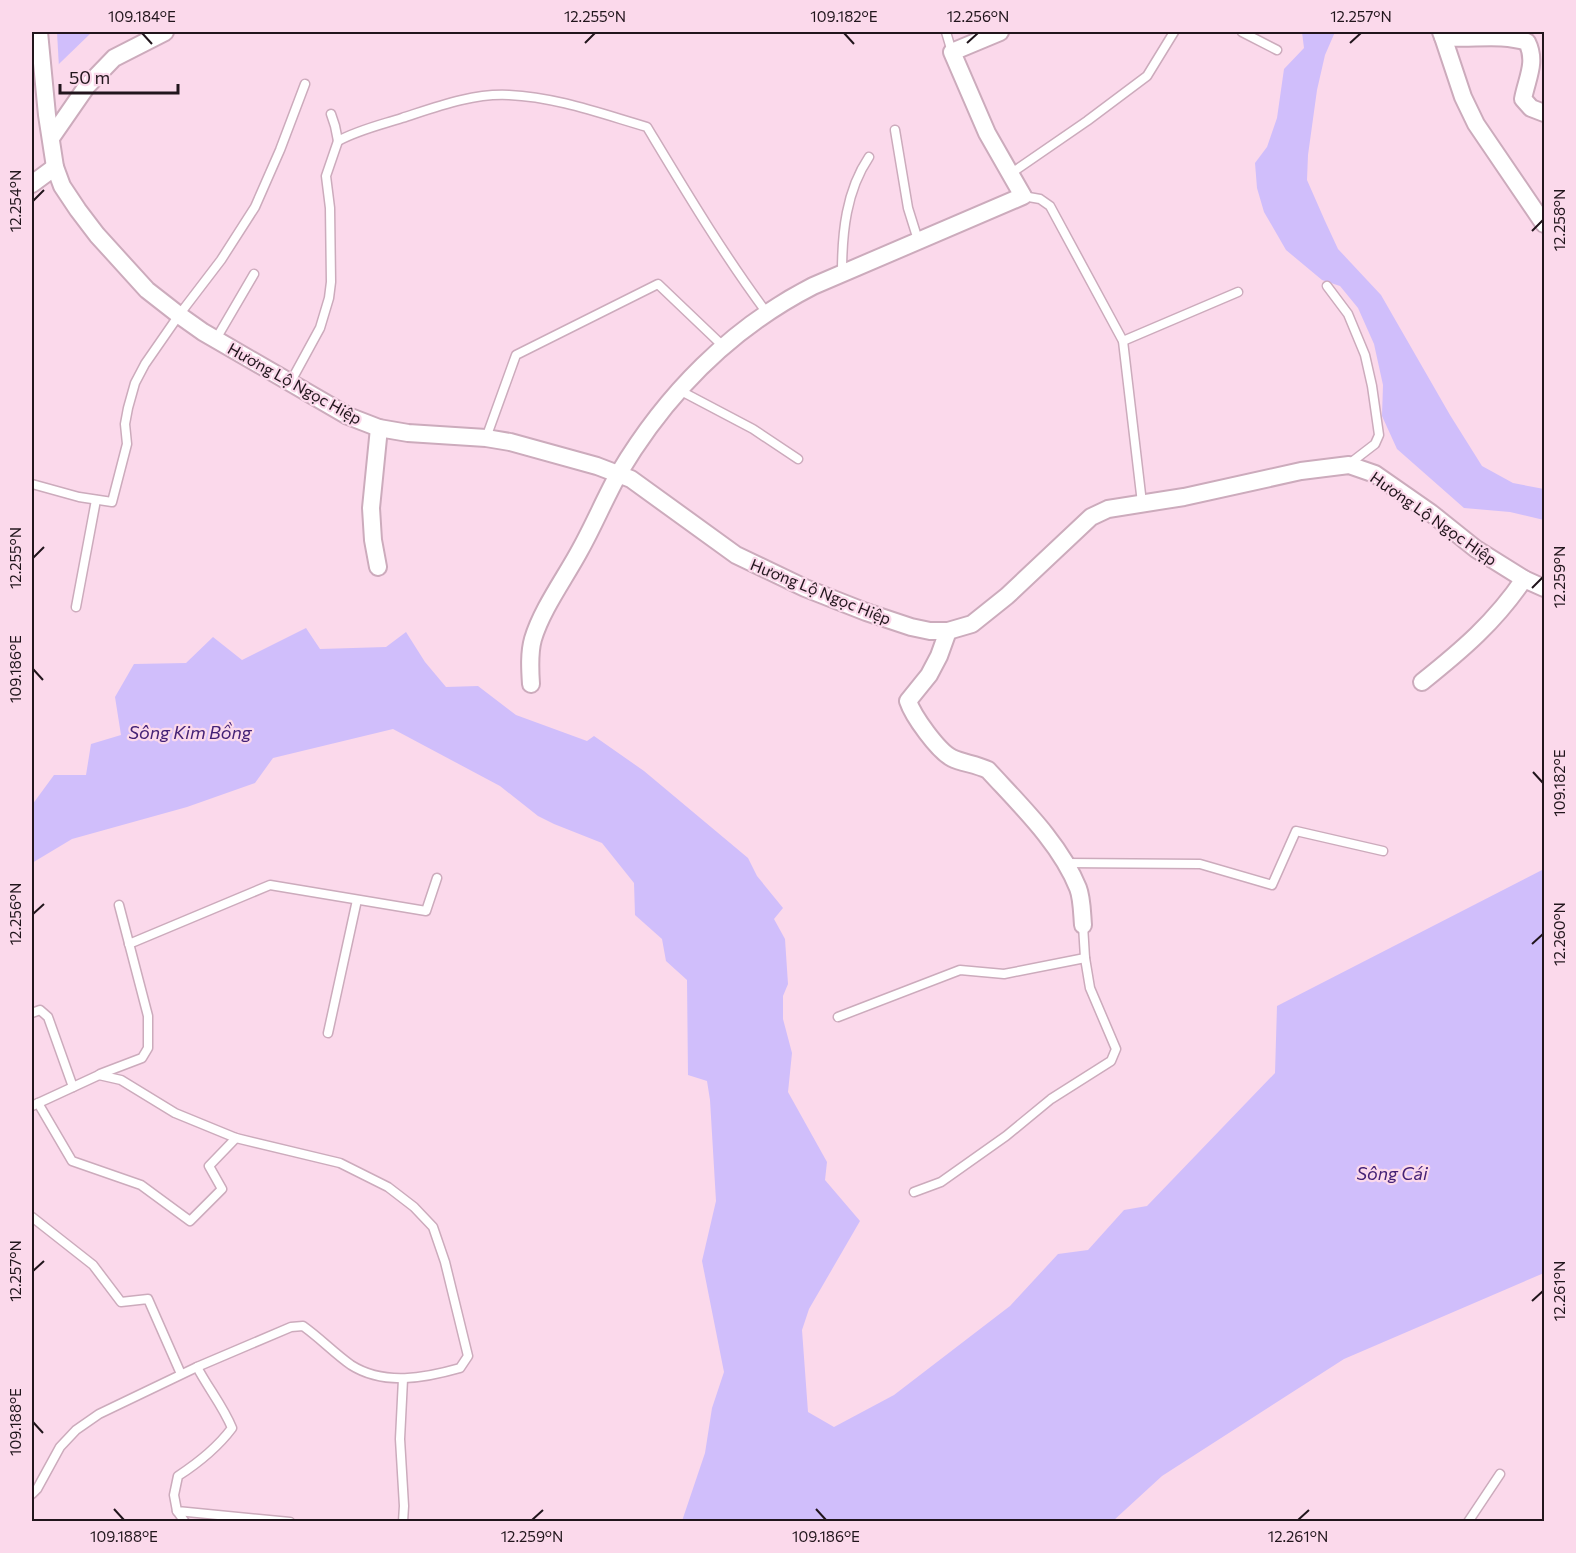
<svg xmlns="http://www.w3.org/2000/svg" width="1576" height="1553" font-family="Commissioner,sans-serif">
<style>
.water{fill:#d0befb}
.pier{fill:#fbd9eb}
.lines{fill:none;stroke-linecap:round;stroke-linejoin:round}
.service-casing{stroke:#ccabbc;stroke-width:11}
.minor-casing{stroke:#ccabbc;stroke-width:20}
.service{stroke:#fff;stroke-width:8}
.minor{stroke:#fff;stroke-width:16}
.ticks{fill:none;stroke:#21151c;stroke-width:2}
.labels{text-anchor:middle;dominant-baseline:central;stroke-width:4.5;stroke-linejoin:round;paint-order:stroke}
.street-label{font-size:16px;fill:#21151c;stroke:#fbd9eb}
.water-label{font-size:18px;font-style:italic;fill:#442175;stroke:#fbd9eb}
.neatline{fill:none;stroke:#21151c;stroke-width:2}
.ticks-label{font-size:15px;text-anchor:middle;fill:#21151c}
</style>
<rect width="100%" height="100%" fill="#fbd9eb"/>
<!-- water -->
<g class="water">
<path d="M47 32H92L32 90V42Z"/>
<path d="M1302 32H1335L1325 55 1317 90 1308 155 1307 180 1325 221 1338 249 1381 295 1450 415 1482 466 1513 483 1544 489V520L1510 512 1464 508 1397 449 1382 416 1383 385 1374 344 1358 308 1340 286 1322 280 1286 250 1264 212 1257 188 1255 163 1267 147 1277 118 1284 69 1304 48Z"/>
<path d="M306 628 320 649 386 647 406 632 425 662 446 687 478 686 516 715 587 741 594 736 644 771 748 858 757 876 783 908 774 919 785 939 788 984 783 996V1019L792 1053 788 1092 827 1162 825 1180 860 1221 809 1309 802 1330 808 1412 834 1427 894 1395 1010 1306 1058 1254 1088 1250 1124 1210 1147 1206 1275 1073 1277 1006 1544 869V1273L1344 1359 1162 1476 1113 1521H682L705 1453 712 1408 724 1372 702 1261 716 1201 710 1100 707 1081 688 1075 687 980 666 961 662 939 635 915 634 883 602 843 554 824 538 816 500 786 393 729 273 758 255 783 187 807 72 839 32 863V805L54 775H86L91 744 121 735 115 697 134 664 186 663 213 637 242 660Z"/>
</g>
<!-- pier -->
<path class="pier" d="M42 32H57L59 68 32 93V38Z"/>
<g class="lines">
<defs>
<g id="service">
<path d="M946 32 952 52"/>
<path d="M1242 32 1277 50"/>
<path d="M895 130 908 208 918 240"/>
<path d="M338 141C358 130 380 125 402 118 436 107 473 93 509 95 556 97 602 114 647 127 685 190 723 254 767 313"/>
<path d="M1010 174 1087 121 1147 76 1174 32"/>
<path d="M1023 196 1040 199 1050 206 1123 341 1142 503"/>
<path d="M842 273C842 233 846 191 869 157"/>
<path d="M1327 286 1348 314 1365 355 1372 386 1379 435 1375 444 1349 464"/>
<path d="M216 339 254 274"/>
<path d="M1123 341 1238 292"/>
<path d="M290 383 320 328 329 298 331 282 330 208 326 176 338 141 335 126 331 114"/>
<path d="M679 390 753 429 798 459"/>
<path d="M486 438 516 355 658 284 723 346"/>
<path d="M32 484 79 497 112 502 127 444 125 424 128 408 135 383 145 364 179 315 221 260 255 207 280 150 305 84"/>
<path d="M76 607 96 500"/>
<path d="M1065 863 1200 864 1272 885 1296 831 1383 851"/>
<path d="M129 944 270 885 426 911 437 878"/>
<path d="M32 1013 40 1010 48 1017 73 1087"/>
<path d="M838 1017 960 970 1004 974 1085 958"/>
<path d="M328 1033 357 900"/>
<path d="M100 1074 142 1058 148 1048V1016L119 905"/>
<path d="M38 1103 72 1161 141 1185 190 1221 222 1189 209 1166 236 1138"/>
<path d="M32 1106 99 1075 121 1080 175 1113 236 1138 340 1163 388 1187 414 1207 433 1227 445 1262 468 1356 460 1368C425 1378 384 1386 351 1365 334 1353 320 1338 303 1326L291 1327 197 1367 99 1414 76 1430 60 1447 37 1489 32 1494"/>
<path d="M914 1192 941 1182 1006 1136 1051 1099 1111 1061 1116 1049 1090 988 1085 958 1083 925"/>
<path d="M32 1217 93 1265 121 1302 148 1299 181 1374"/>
<path d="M197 1367C208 1388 223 1406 232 1428 217 1448 198 1463 178 1476L174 1495 177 1511 290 1522"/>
<path d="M177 1511 185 1522"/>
<path d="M403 1522 404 1506 400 1439 403 1379"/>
<path d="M1468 1522 1500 1474"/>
</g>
<g id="minor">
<path d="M39 32 47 115 55 167 62 186 78 210 97 235 147 290 179 315 203 332 348 416 379 428 408 433 486 438 510 442 597 466 631 479 736 555 805 588 866 612 911 627 930 631H948L972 624 1007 596 1091 517 1108 509 1184 497 1301 471 1349 465 1375 474 1431 513 1476 549 1524 579 1544 588"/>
<path d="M1441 32 1443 37C1471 40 1500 33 1527 42 1537 62 1527 78 1523 99L1531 108 1544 113"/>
<path d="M1443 37 1463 97 1476 124 1544 224"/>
<path d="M51 138 87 86 114 58 165 32"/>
<path d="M32 184 55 167"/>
<path d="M378 567 373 540 371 508 379 428"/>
<path d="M948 631 939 656 929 675 908 701C913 716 938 751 952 758 962 763 976 764 988 770 1020 805 1060 843 1078 888 1082 898 1082 913 1083 925"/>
<path d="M1422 682C1462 650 1495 622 1524 579"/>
<path d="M531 684C530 669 529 653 533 639 542 609 565 578 580 550 594 525 605 498 619 473 666 394 731 328 813 286L1023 196 987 133 952 52 1000 32"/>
</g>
</defs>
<!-- service casing -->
<use href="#service" class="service-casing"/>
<!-- minor casing -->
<use href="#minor" class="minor-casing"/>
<!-- service -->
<use href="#service" class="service"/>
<!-- minor -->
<use href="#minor" class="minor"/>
</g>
<!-- ticks -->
<path class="ticks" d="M142 33 152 44M844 33 854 44M585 43 595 33M967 43 978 33M1350 43 1361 33M33 201 44 190M1532 231 1543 220M33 558 44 547M1532 588 1543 577M33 669 43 680M1533 772 1543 783M33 914 44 904M1532 944 1543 934M33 1271 44 1261M1532 1301 1543 1291M33 1422 43 1433M114 1509 124 1520M816 1509 826 1520M532 1520 543 1510M1298 1520 1309 1510"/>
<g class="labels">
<!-- street labels -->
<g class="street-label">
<text transform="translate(295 383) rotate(29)">Hương Lộ Ngọc Hiệp</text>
<text transform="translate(1434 518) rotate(35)">Hương Lộ Ngọc Hiệp</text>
<text transform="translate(821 591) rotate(22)">Hương Lộ Ngọc Hiệp</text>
</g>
<!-- water labels -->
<g class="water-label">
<text x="190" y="732">Sông Kim Bồng</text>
<text x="1392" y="1173">Sông Cái</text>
</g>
</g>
<!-- border -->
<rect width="1576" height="1553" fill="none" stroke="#fbd9eb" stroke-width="66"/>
<!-- scale -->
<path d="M60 84v9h118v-9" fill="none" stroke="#21151c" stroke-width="3"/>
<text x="69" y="84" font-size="18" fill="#21151c" stroke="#fbd9eb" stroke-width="4.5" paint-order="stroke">50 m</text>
<rect x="33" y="33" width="1510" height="1487" class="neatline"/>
<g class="ticks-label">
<text x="142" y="22">109.184°E</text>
<text x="595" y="22">12.255°N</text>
<text x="844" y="22">109.182°E</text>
<text x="978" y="22">12.256°N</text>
<text x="1361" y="22">12.257°N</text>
<text transform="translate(16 201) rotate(-90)" y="5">12.254°N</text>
<text transform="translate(1560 220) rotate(-90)" y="5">12.258°N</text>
<text transform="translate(16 558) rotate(-90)" y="5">12.255°N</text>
<text transform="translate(1560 577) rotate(-90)" y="5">12.259°N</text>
<text transform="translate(16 669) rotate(-90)" y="5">109.186°E</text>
<text transform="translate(1560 783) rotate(-90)" y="5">109.182°E</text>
<text transform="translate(16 914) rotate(-90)" y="5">12.256°N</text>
<text transform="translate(1560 934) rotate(-90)" y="5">12.260°N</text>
<text transform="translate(16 1271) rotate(-90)" y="5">12.257°N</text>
<text transform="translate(1560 1291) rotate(-90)" y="5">12.261°N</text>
<text transform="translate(16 1422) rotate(-90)" y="5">109.188°E</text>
<text x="124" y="1542">109.188°E</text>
<text x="532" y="1542">12.259°N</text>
<text x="826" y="1542">109.186°E</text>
<text x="1298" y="1542">12.261°N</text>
</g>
</svg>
